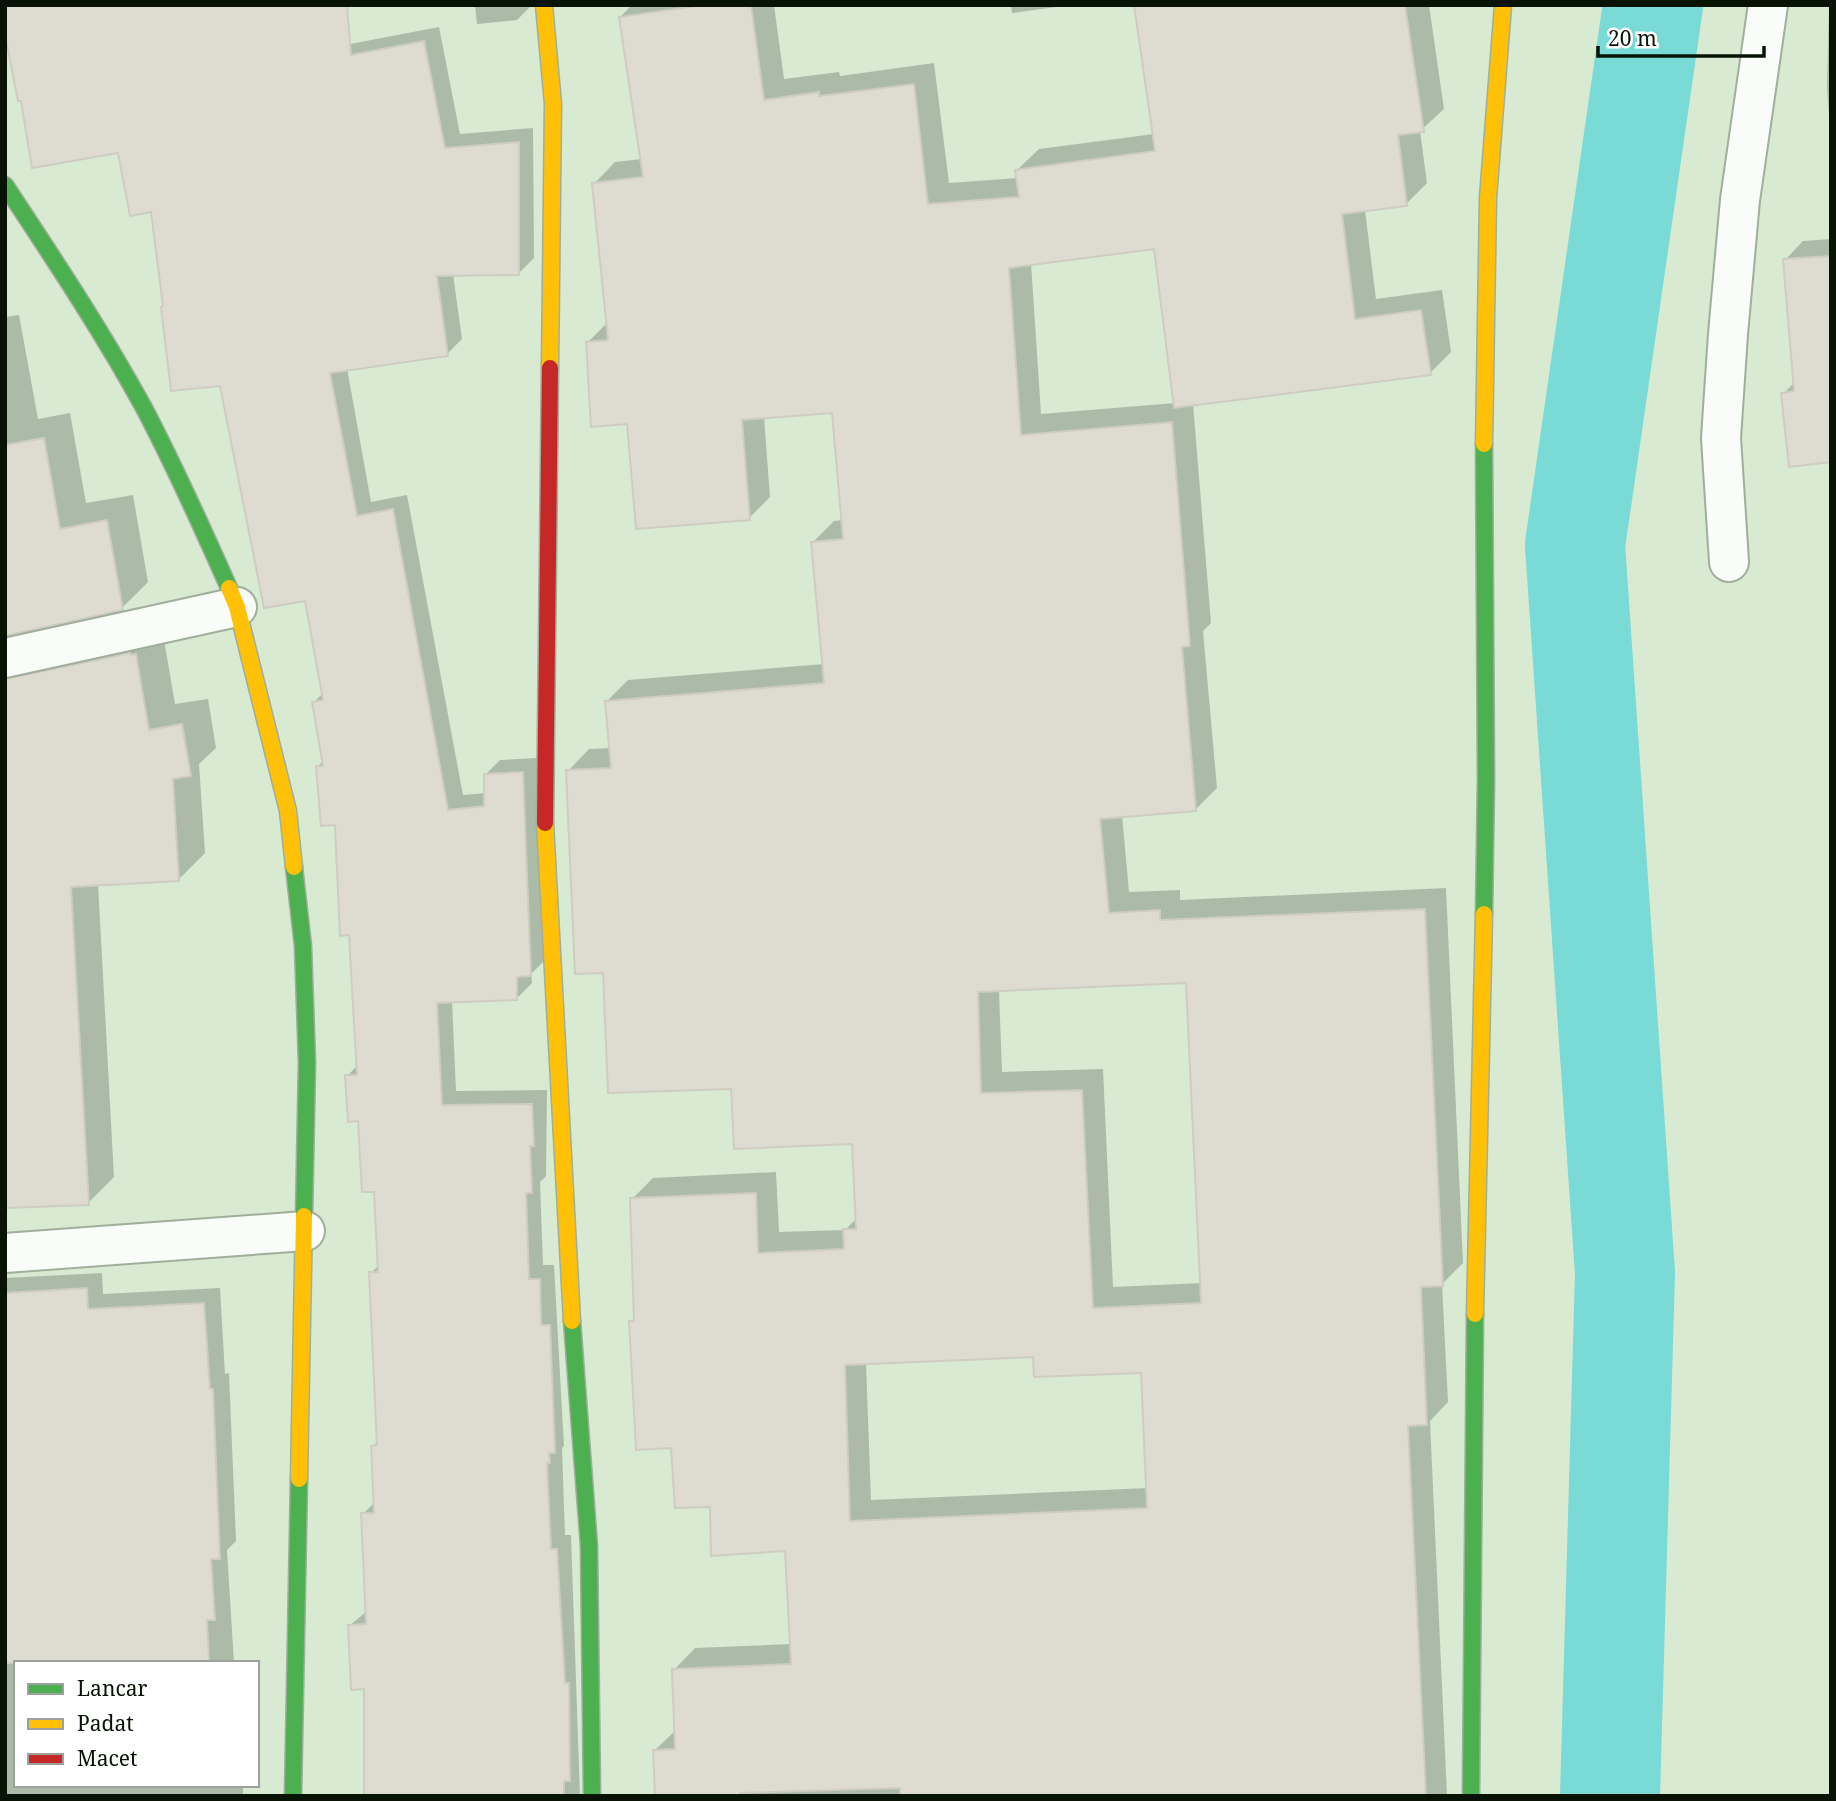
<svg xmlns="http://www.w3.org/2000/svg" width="1836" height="1801" font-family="'Noto Serif',serif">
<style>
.shadow{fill:#0003;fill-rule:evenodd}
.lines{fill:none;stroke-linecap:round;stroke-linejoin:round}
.river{stroke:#7adad6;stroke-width:100}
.building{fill:#dedbd0;stroke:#cfccc2;stroke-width:2;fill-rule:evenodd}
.street-casing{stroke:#a0ae9c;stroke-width:42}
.fast-casing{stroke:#a0ae9c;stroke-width:19}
.slow-casing{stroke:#a0ae9c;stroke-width:19}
.jam-casing{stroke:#a0ae9c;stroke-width:19}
.street{stroke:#f9fcf8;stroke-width:38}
.fast{stroke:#4caf50;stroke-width:16}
.slow{stroke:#ffc107;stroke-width:16}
.jam{stroke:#c62828;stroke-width:16}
</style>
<rect width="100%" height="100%" fill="#d8ead2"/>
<!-- shadow -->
<g class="shadow">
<path d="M5 5 298 54 439 27 460 134 533 128 534 258 519 273 453 274 462 339 447 354 347 368 371 502 407 495 463 795 486 793 485 775 500 760 537 758 545 960 531 974 532 983 517 998 452 1001 456 1091 547 1090 546 1176 540 1182 543 1265H554L564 1446 562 1448 565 1535H571L580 1796H366L365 1688 349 1626 367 1611 363 1514 375 1502 373 1446 379 1440 371 1273 380 1264 376 1190 360 1119 347 1076 358 1065 351 933 337 823 317 767 324 760 314 702 324 692 307 599 221 384 165 305 152 210 119 151 22 99 7 36 5 37Z"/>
<path d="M475 5H532L517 20 477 24Z"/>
<path d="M632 5H774L784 79 839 72 840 76 934 63 949 183 1018 178 1017 170 1039 149 1154 134 1135 5H1429L1444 109 1420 131 1427 183 1406 204 1365 210 1376 299 1442 290 1451 352 1430 373 1193 404 1211 623 1203 631 1217 788 1195 810 1122 815 1129 892 1180 890V900L1446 888 1463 1263 1442 1284 1448 1402 1430 1421 1447 1796H657L655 1750 676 1730 674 1670 695 1648 791 1644 787 1550 711 1505 673 1447 631 1322 636 1317 632 1199 653 1178 776 1172 779 1232 845 1230 857 1218 854 1142 733 1087 604 971 568 771 589 749 611 748 607 701 628 680 824 664 813 542 834 521 843 520 834 411 764 417 770 497 749 518 629 422 587 343 608 322 594 184 615 162 642 159 620 17ZM1156 247 1175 403 1041 414 1031 263ZM1187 982 1202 1283 1113 1287 1103 1069 1002 1072 999 990ZM1035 1355 1143 1371 1148 1488 871 1500 866 1363Z"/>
<path d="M1011 5H1071L1012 13Z"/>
<path d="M1829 5H1831V144L1827 87Z"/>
<path d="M1831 239V460L1783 394 1795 382 1785 260 1803 241Z"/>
<path d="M19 315 38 419 70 413 86 503 133 495 148 582 122 608 10 633 9 636 14 646 162 628 175 704 208 699 216 748 199 764 205 853 178 880 98 884 114 1177 88 1203 5 1207V317Z"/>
<path d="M102 1273 103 1294 220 1288 225 1374 229 1373 236 1541 227 1550 234 1663H16V1785H243V1796H5V1278Z"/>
</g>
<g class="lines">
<!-- river -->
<path class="river" d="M1610 1796 1625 1273 1575 545 1653 5"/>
</g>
<!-- building -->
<g class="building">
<path d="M5 5H347L351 55 424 41 445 148 519 142V275L437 276 448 356 330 373 357 516 393 509 448 810 484 806V774L523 772 531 976 517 977V1000L437 1003 442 1105 532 1104 534 1146H530L532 1193H526L529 1279H540L541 1325H550L555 1453H549L550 1463H547L551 1549H557L565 1683H569L570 1781H564V1796H364V1689L351 1690 348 1625 366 1624 361 1513H374L371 1446 377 1445 369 1272H378L374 1192H362L358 1121 348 1122 345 1075H357L349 935 340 936 335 825 321 826 316 766H323L312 702 323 700 305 601 264 608 220 386 171 391 161 307 163 306 151 212 130 216 118 153 32 168 21 101H18L5 35Z"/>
<path d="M703 5H751L764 100 819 92V96L914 84 928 204 1019 197 1015 170 1155 151 1134 5H1405L1424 132 1398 135 1407 206 1342 214 1355 319 1421 310 1431 375 1174 408 1154 249 1009 268 1021 435 1172 422 1190 646 1182 647 1196 811 1100 819 1109 913 1160 910V920L1425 909 1443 1286 1421 1287 1427 1425 1408 1426 1426 1796H900V1788L740 1793V1796H655L653 1750 675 1749 672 1669 791 1664 785 1551 711 1556 710 1507 675 1508 671 1448 636 1450 629 1321H634L630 1198 756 1193 758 1253 844 1249 843 1229H856L852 1144 734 1149 731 1089 608 1093 603 973 575 974 566 770 611 768 605 701 824 683 811 542 843 539 832 413 742 420 750 520 636 529 627 424 591 427 586 342 608 340 592 183 643 177 619 17ZM1186 983 1201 1303 1093 1308 1082 1090 981 1093 978 992ZM1033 1357 1034 1377 1141 1373 1147 1508 850 1521 845 1365Z"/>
<path d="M1831 256V462L1789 467 1781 393 1794 391 1783 259Z"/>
<path d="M44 438 60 529 107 520 123 610 5 636V445Z"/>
<path d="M130 653 131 655 136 654 149 730 182 724 191 776 173 779 179 881 71 887 89 1205 5 1208V679Z"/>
<path d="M87 1288 88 1309 204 1303 210 1389H213L220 1559H211L215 1620H207L209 1663H5V1293Z"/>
</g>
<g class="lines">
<defs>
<g id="street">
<path d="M1729 562 1721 438 1728 334 1740 200 1768 5"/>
<path d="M5 658 237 607"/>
<path d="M5 1253 305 1231"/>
</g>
<g id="fast">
<path d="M5 185C53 258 102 331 144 408 175 467 202 527 229 588"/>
<path d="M294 867 303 946 307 1062 304 1216"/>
<path d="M1484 914 1486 779 1484 444"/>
<path d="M572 1321 589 1546 592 1796"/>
<path d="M293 1796 299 1479"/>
<path d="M1471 1796 1475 1314"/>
</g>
<g id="slow">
<path d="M544 5 553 104 550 368"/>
<path d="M1484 444 1488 198 1503 5"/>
<path d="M229 588 237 607 288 811 294 867"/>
<path d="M545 823 572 1321"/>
<path d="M1475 1314 1484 914"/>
<path d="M299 1479 304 1216"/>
</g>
<path id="jam" d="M545 823 550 368"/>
</defs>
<!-- street casing -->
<use href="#street" class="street-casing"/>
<!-- fast casing -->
<use href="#fast" class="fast-casing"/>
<!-- slow casing -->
<use href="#slow" class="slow-casing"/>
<!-- jam casing -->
<use href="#jam" class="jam-casing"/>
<!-- street -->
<use href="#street" class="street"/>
<!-- fast -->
<use href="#fast" class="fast"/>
<!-- slow -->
<use href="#slow" class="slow"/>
<!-- jam -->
<use href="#jam" class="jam"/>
</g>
<!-- border -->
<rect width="1836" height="1801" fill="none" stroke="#081305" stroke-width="14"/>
<!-- legend -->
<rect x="14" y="1661" width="245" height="126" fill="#ffffff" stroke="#9ca19b" stroke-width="2"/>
<rect x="28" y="1684" width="35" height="10" fill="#4caf50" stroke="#9ca19b" stroke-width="2"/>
<text x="77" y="1696" font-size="21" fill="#081305">Lancar</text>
<rect x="28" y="1719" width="35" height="10" fill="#ffc107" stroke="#9ca19b" stroke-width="2"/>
<text x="77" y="1731" font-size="21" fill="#081305">Padat</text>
<rect x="28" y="1754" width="35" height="10" fill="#c62828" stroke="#9ca19b" stroke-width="2"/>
<text x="77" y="1766" font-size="21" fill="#081305">Macet</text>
<!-- scale -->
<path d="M1598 46v10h166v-10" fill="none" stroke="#081305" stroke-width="3.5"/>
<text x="1608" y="46" font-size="21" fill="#081305" stroke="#ffffff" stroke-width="5" paint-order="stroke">20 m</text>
</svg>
